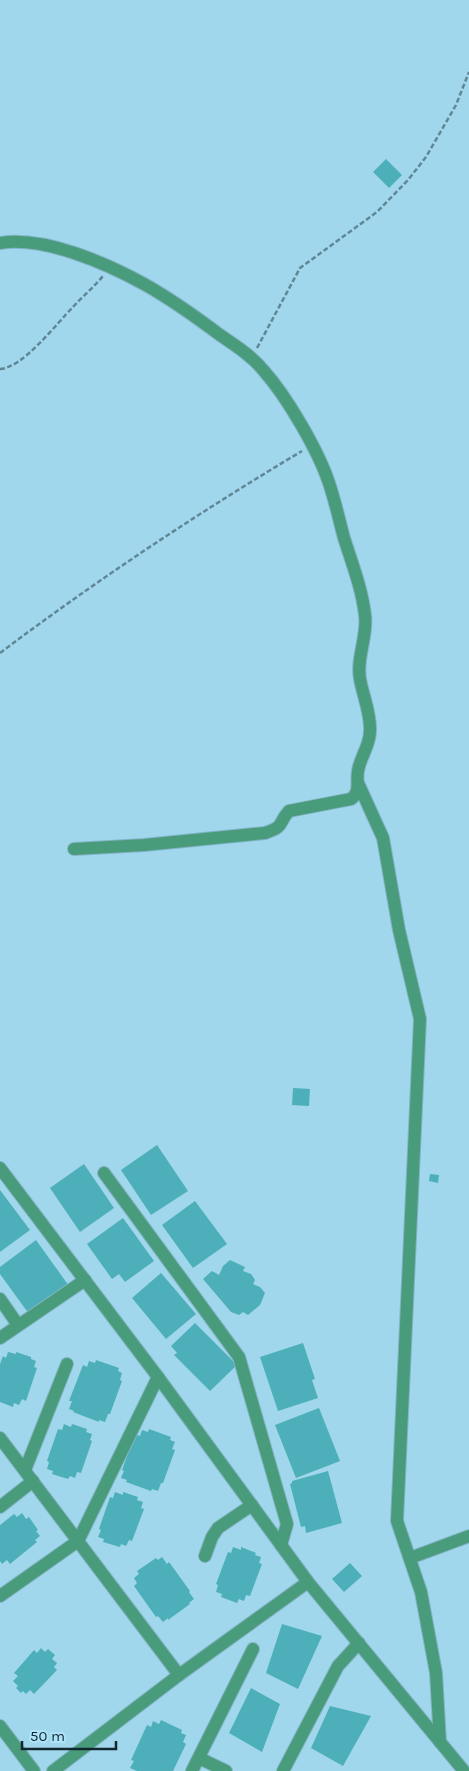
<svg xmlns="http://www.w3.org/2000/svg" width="469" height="1771" font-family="Karla,sans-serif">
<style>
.building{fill:#4dafb9}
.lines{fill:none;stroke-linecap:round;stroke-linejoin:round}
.minor-casing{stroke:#84b4c6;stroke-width:14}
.path{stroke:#5f8796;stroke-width:2.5;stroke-dasharray:5 2.5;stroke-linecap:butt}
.minor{stroke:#499c7b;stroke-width:12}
</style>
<rect width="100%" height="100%" fill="#a0d7ec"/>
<!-- building -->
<g class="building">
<path d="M386 159 402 175 389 188 373 172Z"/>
<path d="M293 1088 310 1089 309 1106 292 1105Z"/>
<path d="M157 1145 188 1191 151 1215 121 1170Z"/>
<path d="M84 1164 114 1208 80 1232 50 1188Z"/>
<path d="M430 1174 439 1175 438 1183 429 1181Z"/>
<path d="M0 1190 30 1230 0 1252Z"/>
<path d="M195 1201 227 1244 193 1268 162 1225Z"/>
<path d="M123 1218 154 1261 125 1282 119 1274 112 1279 87 1244Z"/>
<path d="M36 1240 69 1286 29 1314 0 1274V1267Z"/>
<path d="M230 1260 245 1267 243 1271 251 1274 255 1280 253 1284 260 1287 265 1293 260 1305 248 1315 243 1312 239 1315 231 1312 203 1279 212 1271 219 1275 223 1266Z"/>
<path d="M161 1273 196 1314 166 1339 132 1298Z"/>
<path d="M195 1323 237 1365 210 1391 174 1355 177 1353 171 1346Z"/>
<path d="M303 1343 315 1379 312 1380 318 1398 278 1411 260 1357Z"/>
<path d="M8 1352 16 1354V1352L31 1357V1359L36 1361 34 1367 37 1368 26 1401 22 1399 19 1405 14 1403 13 1407 0 1402V1364L3 1356 6 1358Z"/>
<path d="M96 1360 119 1368 118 1371 122 1373 120 1380 122 1381 110 1414H108L105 1422 99 1420V1422L73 1412 74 1411 69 1409 72 1401H69L83 1365 87 1367 89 1361 95 1363Z"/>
<path d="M319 1408 340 1461 296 1478 275 1425Z"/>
<path d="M64 1424 71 1427 72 1424 87 1429 86 1432 92 1434 90 1440 92 1441 81 1473 77 1472 75 1478 70 1476 68 1479 52 1474 53 1471 47 1469 49 1462 47 1461 58 1429 62 1430Z"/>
<path d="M149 1429 171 1437 170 1440 175 1442 172 1449 175 1450 163 1483H161L158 1491 152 1489 151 1491 126 1482 127 1480 121 1478 124 1471 122 1470 135 1434 140 1436 142 1430 148 1432Z"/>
<path d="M328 1471 342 1523 306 1533 305 1526 301 1527 290 1484 292 1483V1481Z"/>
<path d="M115 1492 123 1495V1492L138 1497 137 1500 143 1502 141 1508 144 1509 132 1541 129 1540 126 1546 121 1544 120 1547 103 1542 104 1539 98 1537 101 1530 99 1529 110 1497 113 1498Z"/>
<path d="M22 1513 26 1519 29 1517 38 1530 36 1531 40 1536 35 1540 37 1542 10 1564 7 1560 2 1564 0 1561V1525L14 1514 17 1517Z"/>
<path d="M233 1547 241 1550V1547L256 1553 255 1555 261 1557 259 1563 262 1564 250 1596 246 1595 244 1601 239 1599 237 1603 221 1597 222 1594 216 1592 218 1585 216 1584 228 1552 231 1553Z"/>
<path d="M162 1557 167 1564 169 1562 190 1591 189 1592 194 1599 189 1603 190 1604 168 1620V1618L163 1622 158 1616 156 1617 134 1586 137 1583 134 1578 139 1574 137 1571 156 1558 158 1560Z"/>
<path d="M350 1563 362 1576 344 1592 332 1579Z"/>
<path d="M282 1624 322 1636 298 1689 266 1673Z"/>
<path d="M41 1648 45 1652 48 1649 55 1655 52 1659 57 1663 54 1667 57 1670 34 1694 30 1690 26 1694 23 1691 21 1693 16 1688 18 1686 13 1681 18 1676 14 1673 34 1650 37 1653Z"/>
<path d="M251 1688 280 1704 262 1752 229 1733Z"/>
<path d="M330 1706 371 1716 343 1766 311 1748Z"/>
<path d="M161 1720 182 1730 181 1733 186 1735 183 1742 186 1744 173 1771H137L130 1768 134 1761 131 1760 147 1725 151 1727 153 1721 159 1724Z"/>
</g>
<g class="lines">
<defs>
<g id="minor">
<path d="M0 243C44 236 106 263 144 284 171 299 196 317 220 335 236 346 252 356 264 371 287 397 318 450 329 483 335 501 339 519 344 538 352 563 362 589 365 615 368 636 356 658 360 679 363 696 371 714 370 731 370 746 360 757 358 771 356 782 361 792 351 799L289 811C277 824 286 826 265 833L144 845 74 849"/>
<path d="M358 783 383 838 399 930 420 1019 397 1521 421 1592 436 1673 440 1742"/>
<path d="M0 1168 158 1377 308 1582 464 1771"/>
<path d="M104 1173 239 1357 287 1524 281 1545"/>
<path d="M0 1299 18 1325"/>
<path d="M0 1338 85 1280"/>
<path d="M0 1438 179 1675 53 1771"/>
<path d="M25 1470 67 1364"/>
<path d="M0 1507 33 1481"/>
<path d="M205 1556 212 1537 218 1528 252 1505"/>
<path d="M410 1558 469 1536"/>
<path d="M0 1596 78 1541 158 1377"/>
<path d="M179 1675 308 1582"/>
<path d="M0 1726 34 1771"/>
<path d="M199 1758 226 1771"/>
<path d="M192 1771 253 1649"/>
<path d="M283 1771 338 1666 359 1643"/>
</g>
</defs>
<!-- minor casing -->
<use href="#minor" class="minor-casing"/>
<!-- path -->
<g class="path">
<path d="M257 348 300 268 377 212 408 180 426 157 456 105 469 72"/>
<path d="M0 369C23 368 57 323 73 307 83 296 94 287 103 276"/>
<path d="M0 653C97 580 198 513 302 451"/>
</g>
<!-- minor -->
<use href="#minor" class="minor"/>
</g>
<!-- scale -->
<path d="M22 1741v8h94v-8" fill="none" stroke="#122730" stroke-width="2.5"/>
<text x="30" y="1741" font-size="15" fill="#122730" stroke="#ade4fa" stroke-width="4" paint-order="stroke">50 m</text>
</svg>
